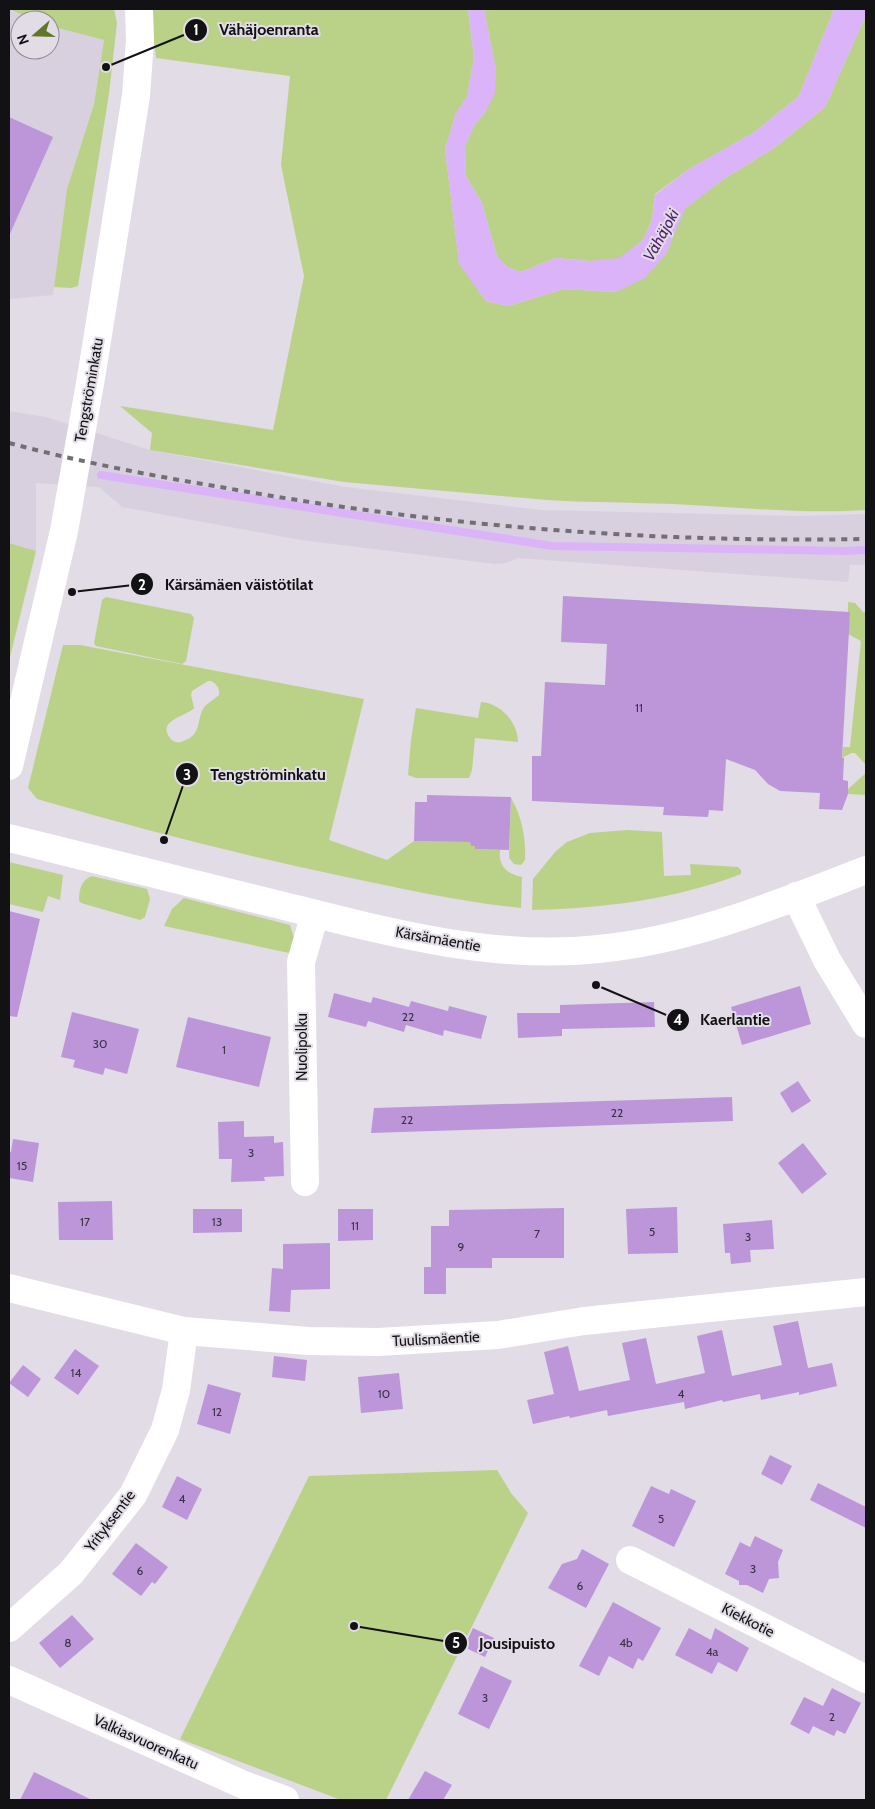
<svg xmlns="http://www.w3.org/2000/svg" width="875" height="1809" font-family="Cabin,sans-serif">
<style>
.built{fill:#d8d0df}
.green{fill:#bad287;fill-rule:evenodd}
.water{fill:#dab3f8}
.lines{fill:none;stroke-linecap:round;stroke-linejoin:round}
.stream{stroke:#dab3f8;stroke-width:8}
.building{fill:#bc96d9}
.minor{stroke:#fff;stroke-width:28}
.tertiary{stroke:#fff;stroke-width:28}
.rail{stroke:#716f74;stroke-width:4;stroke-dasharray:6 6;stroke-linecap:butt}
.labels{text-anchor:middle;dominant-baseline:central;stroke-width:4;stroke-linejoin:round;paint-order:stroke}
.number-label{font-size:12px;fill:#3c3245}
.street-label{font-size:15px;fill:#121114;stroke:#e1dce5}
.water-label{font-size:16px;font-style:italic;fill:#51206e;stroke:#e1dce5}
.leader{fill:none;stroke:#121114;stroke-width:2}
.callout-dot{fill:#121114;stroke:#e1dce5;stroke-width:2}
.mark-label{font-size:15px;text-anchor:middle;font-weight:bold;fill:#fff}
.callout-label{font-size:16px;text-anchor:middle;font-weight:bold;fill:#121114;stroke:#e1dce5;stroke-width:4;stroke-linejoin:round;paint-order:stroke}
</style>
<rect width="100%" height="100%" fill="#e1dce5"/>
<!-- built -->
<g class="built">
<path d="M9 10 33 20H20V50H50V26L104 40 94 104 67 189 53 295 9 299Z"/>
<path d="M9 411 46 417 150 450 345 487 542 510 797 516 866 514V565H850L848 582 518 558 506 563 495 564 301 540 122 507 99 487 36 483V551L9 543Z"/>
</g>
<!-- green -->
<g class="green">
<path d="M9 9H114L117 23 109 94 78 286 71 288 54 287 67 189 94 104 104 40 50 26V20H33Z"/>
<path d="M150 9H468L474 58 467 97 456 113 445 149 459 263 486 301 508 306 564 289 616 292 666 254 684 209 722 180 774 148 825 107 866 15V510C808 514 749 508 691 505 643 502 595 503 547 500L344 482 150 450 152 433 120 406 273 430 304 276 281 165 290 76 156 58Z"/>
<path d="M484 9H834L799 96 753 133 689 169 655 194 652 220 643 240 619 259 590 261 556 258 521 272 507 267 497 256 482 203 466 176 465 146 474 126 486 111 496 70Z"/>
<path d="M9 543 36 551 9 661Z"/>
<path d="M106 597 191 614 194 618 186 661 182 664 96 646 94 643 102 600Z"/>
<path d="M848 602 855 603 863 612 866 613V765L855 753H851L842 758 843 747H850L861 641 848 634 850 612H848Z"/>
<path d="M63 645H80L364 699 329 840 387 860 414 841 470 842 471 846H475V849L500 850C498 866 507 874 522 877L521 908C461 902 404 889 346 877 242 855 139 829 37 799L28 788ZM208 681H211C217 684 220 689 219 695 215 699 209 702 205 706 195 719 204 735 181 742 177 743 173 742 170 738 156 720 188 716 194 708L191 695 192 691Z"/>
<path d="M481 702C501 703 518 723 518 742L475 738 472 770 469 778H416L408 775 411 740 416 708 478 718Z"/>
<path d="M866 773V795L848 794V789Z"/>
<path d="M511 798C522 816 526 839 525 860L521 865 514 864 509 858Z"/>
<path d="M627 830 662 832 664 876 691 875 690 864 738 867 741 870V874C673 900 605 908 532 910L533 879 556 851 567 842 590 833Z"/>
<path d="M9 862 63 875 60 900 48 896 43 912 9 904Z"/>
<path d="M92 876 147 889 150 899 145 917 140 920 81 903 79 900C79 890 81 880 92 876Z"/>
<path d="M184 898 290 925 295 941 289 953 164 926 172 909Z"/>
<path d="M497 1470 511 1493 528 1513 386 1800H341L180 1739 309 1476Z"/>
</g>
<!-- water -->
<path class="water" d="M468 9H484L496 70 495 93 486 111 474 126 465 146 466 176 482 203 497 256 507 267 521 272 556 258 590 261 619 258 643 240 652 220 655 195 689 169 753 133 799 96 834 9H866V15L825 107 774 148 722 180 685 209 666 254 645 278 616 292 564 289 508 306 486 301 459 264 445 149 456 113 467 96 474 58Z"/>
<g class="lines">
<!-- stream -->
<path class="stream" d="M101 475 552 546 845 551 866 550"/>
</g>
<!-- building -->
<g class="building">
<path d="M9 117 53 137 9 236Z"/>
<path d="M563 596 850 612 842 758H844L843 780 848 781V794L842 810 819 809 820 793 780 791 768 784 755 770 726 759 723 811 709 810 708 817 663 815 664 807 532 801V756H541L545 682 605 685 607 644 561 642Z"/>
<path d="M427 795 511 797 509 850 475 849V846H471L470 842 414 841 415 802H427Z"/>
<path d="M9 911 40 919 17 1017 9 1016Z"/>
<path d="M800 986 811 1024 742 1045 731 1007Z"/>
<path d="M334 993 371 1003 373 997 409 1007 411 1001 448 1011 449 1006 487 1016 481 1039 444 1030 443 1036 406 1025 404 1032 368 1021 366 1027 328 1017Z"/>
<path d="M654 1002 655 1027 562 1029V1036L518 1038 517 1013H560V1005Z"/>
<path d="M72 1012 139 1029 127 1074 105 1068 103 1075 73 1067 75 1060 61 1057Z"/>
<path d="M188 1017 271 1037 259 1087 176 1067Z"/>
<path d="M798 1081 811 1101 792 1113 780 1093Z"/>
<path d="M732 1097 733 1121 371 1133 374 1108Z"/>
<path d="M244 1121V1137L274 1136V1143L283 1142 284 1176 264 1177 265 1181 231 1182 232 1159H219L218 1122Z"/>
<path d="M13 1139 39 1143 33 1182 9 1178V1151L11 1152Z"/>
<path d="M803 1143 827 1174 802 1194 778 1163Z"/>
<path d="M112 1201 113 1240H59L58 1202Z"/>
<path d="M677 1207 678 1253 628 1254 626 1209Z"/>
<path d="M564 1208V1258H492V1268H446V1294H424V1267H431V1226H449V1210Z"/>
<path d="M193 1209H242V1232L193 1233Z"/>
<path d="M338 1209H373V1240L338 1241Z"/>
<path d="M772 1220 774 1249 750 1250 751 1262 731 1264 730 1253H725L723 1224Z"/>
<path d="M330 1243V1289L291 1290 290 1312 269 1311 272 1268 283 1269V1244Z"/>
<path d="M798 1321 808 1368 832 1363 837 1386 799 1395V1392L761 1400 760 1394 723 1402 722 1400 685 1409 684 1402 608 1416 607 1410 570 1418 569 1416 533 1424 527 1400 554 1394 544 1352 568 1346 579 1391 630 1380 622 1343 646 1338 656 1384 705 1373 697 1336 722 1330 732 1376 782 1365 773 1326Z"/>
<path d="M75 1349 99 1366 78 1395 54 1378Z"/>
<path d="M274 1356 307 1360 305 1381 272 1377Z"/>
<path d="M23 1365 41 1379 28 1397 9 1383Z"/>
<path d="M399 1373 403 1409 361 1413 358 1377Z"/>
<path d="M208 1384 241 1393 230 1434 197 1424Z"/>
<path d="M770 1455 792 1466 782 1485 761 1474Z"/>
<path d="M177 1476 202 1489 187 1520 162 1507Z"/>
<path d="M818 1483 866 1507V1528L810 1500Z"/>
<path d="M651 1486 669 1494 671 1489 696 1501 674 1547 632 1526Z"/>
<path d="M755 1536 783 1550 778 1562 779 1578 769 1579 763 1593 747 1585H739V1581L725 1574 740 1542 750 1547Z"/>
<path d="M136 1543 168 1567 155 1584 152 1582 141 1596 112 1574Z"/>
<path d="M582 1549 609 1564 586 1608 548 1588 562 1564 577 1559Z"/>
<path d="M613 1602 661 1628 643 1661 638 1658 633 1669 609 1656 599 1676 579 1666Z"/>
<path d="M72 1615 94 1639 60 1668 39 1643Z"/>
<path d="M473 1628 494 1638 485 1657 464 1647Z"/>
<path d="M689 1628 711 1640 715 1628 749 1648 737 1672 718 1662 712 1674 675 1655Z"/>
<path d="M481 1666 512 1681 489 1729 458 1714Z"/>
<path d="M832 1688 861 1703 845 1734 837 1730 834 1736 813 1726 809 1734 790 1724 804 1697 823 1706Z"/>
<path d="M425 1771 452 1785 443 1800H408Z"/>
<path d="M34 1772 92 1800H20Z"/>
</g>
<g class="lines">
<!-- minor -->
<g class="minor">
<path d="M9 766 64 531 92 372 136 96 140 40 139 9"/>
<path d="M305 1182 301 962 315 914"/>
<path d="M9 1288 184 1331 308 1341 378 1342 498 1335 584 1321 866 1292"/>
<path d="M630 1560 866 1679"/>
<path d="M9 1628 71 1573 133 1495 165 1430 176 1390 184 1331"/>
<path d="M9 1680 244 1785 285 1800"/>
</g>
<!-- tertiary -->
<g class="tertiary">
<path d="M9 838C98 860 187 882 276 904 380 930 490 961 599 949 692 940 780 903 866 870"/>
<path d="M796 896 827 960 866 1024"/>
</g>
<!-- rail -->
<path class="rail" d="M9 443C80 462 153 476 226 488 437 526 652 543 866 539"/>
</g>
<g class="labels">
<!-- number labels -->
<g class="number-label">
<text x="639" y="707">11</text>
<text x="408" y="1016">22</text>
<text x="100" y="1043">30</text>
<text x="224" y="1049">1</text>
<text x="617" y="1112">22</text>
<text x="407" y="1119">22</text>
<text x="251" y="1152">3</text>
<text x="22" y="1165">15</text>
<text x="85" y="1221">17</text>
<text x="217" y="1221">13</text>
<text x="355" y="1225">11</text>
<text x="652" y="1231">5</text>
<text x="537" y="1233">7</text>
<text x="748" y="1236">3</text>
<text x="461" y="1246">9</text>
<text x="76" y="1372">14</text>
<text x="384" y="1393">10</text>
<text x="681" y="1393">4</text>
<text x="217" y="1411">12</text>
<text x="182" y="1498">4</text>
<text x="661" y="1518">5</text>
<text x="753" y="1568">3</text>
<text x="140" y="1570">6</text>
<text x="580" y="1585">6</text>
<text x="68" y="1642">8</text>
<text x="626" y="1642">4b</text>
<text x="712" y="1651">4a</text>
<text x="485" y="1697">3</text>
<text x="832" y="1716">2</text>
</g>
<!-- street labels -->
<g class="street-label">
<text transform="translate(89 390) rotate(-80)">Tengströminkatu</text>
<text transform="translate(438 939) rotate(10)">Kärsämäentie</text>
<text transform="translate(302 1047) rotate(-90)">Nuolipolku</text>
<text transform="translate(436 1339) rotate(-3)">Tuulismäentie</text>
<text transform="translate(110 1521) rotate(-53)">Yrityksentie</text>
<text transform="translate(748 1620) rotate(27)">Kiekkotie</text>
<text transform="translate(146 1742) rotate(24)">Valkiasvuorenkatu</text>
</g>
<!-- water labels -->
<g class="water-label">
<text transform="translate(661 235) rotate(-61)">Vähäjoki</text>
</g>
</g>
<!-- callouts -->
<path class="leader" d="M106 67L196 30M72 592L142 584M164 840L187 774M596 985L678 1020M354 1626L456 1643"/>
<g class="callout-dot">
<circle cx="106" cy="67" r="5"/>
<circle cx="72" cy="592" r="5"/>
<circle cx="164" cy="840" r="5"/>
<circle cx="596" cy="985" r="5"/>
<circle cx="354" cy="1626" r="5"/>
<circle cx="196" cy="30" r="12"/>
<circle cx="142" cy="584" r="12"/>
<circle cx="187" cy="774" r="12"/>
<circle cx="678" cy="1020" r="12"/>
<circle cx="456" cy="1643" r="12"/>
</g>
<g class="mark-label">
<text x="196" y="35">1</text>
<text x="142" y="590">2</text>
<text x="187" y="780">3</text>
<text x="678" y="1025">4</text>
<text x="456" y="1648">5</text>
</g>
<g class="callout-label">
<text x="269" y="35">Vähäjoenranta</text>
<text x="239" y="590">Kärsämäen väistötilat</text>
<text x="268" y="780">Tengströminkatu</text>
<text x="735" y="1025">Kaerlantie</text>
<text x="517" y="1649">Jousipuisto</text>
</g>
<!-- border -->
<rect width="875" height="1809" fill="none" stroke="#121114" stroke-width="20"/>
<!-- north arrow -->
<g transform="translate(35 35) rotate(250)"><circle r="24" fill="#e1dce5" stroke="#8e8b91"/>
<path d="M0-4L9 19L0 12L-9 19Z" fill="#617728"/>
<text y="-8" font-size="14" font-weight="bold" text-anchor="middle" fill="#121114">N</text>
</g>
</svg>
